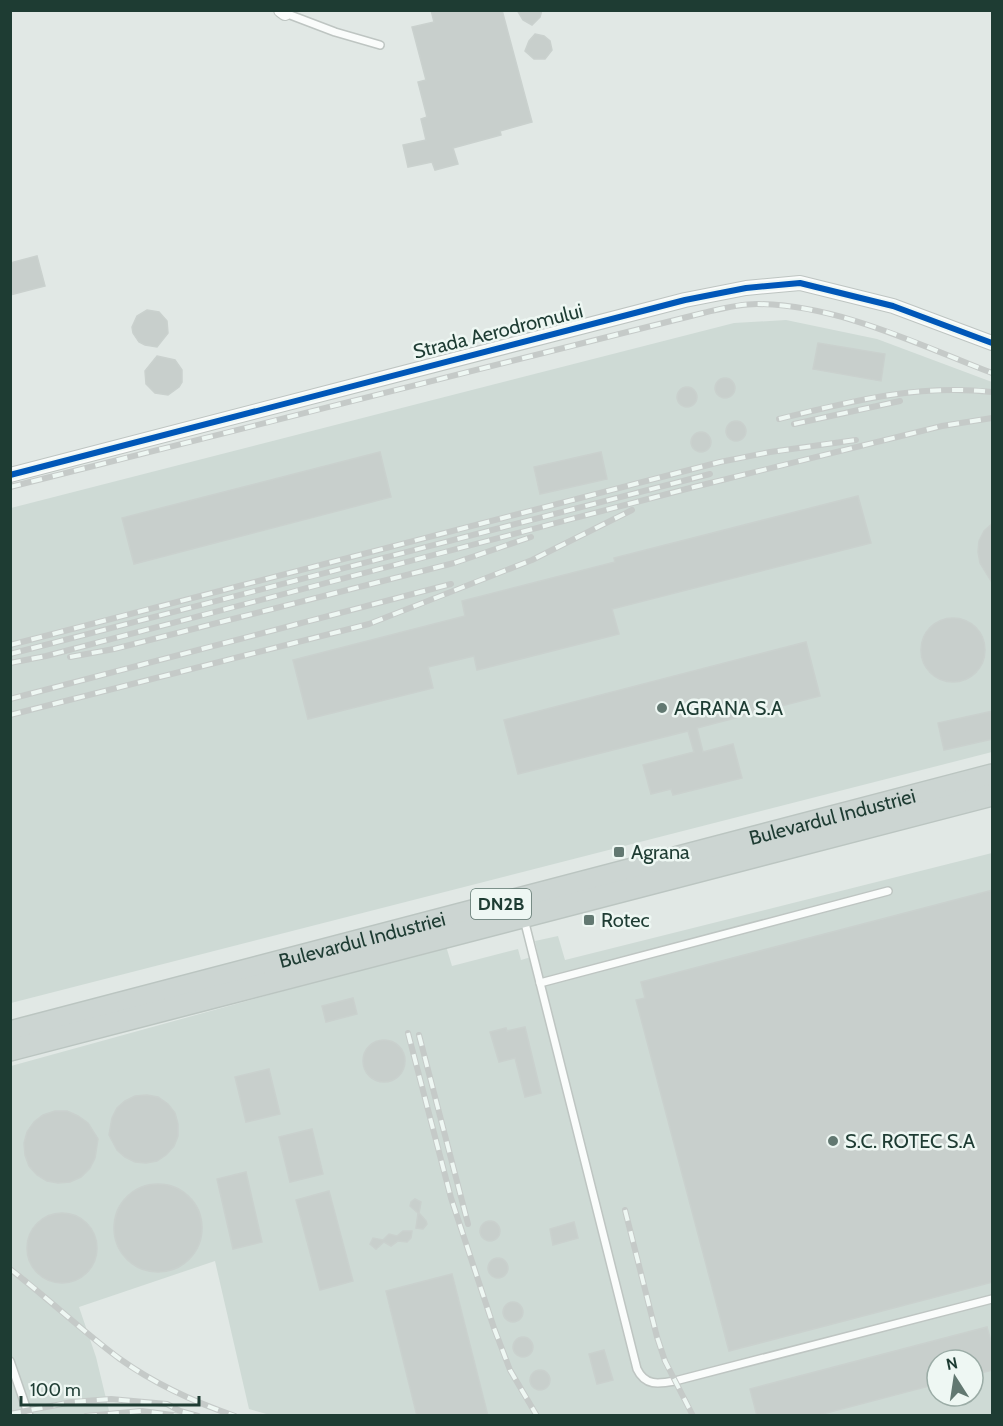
<svg xmlns="http://www.w3.org/2000/svg" width="1003" height="1426" font-family="Cabin,sans-serif">
<style>
.built{fill:#cedad5;fill-rule:evenodd}
.building{fill:#c8cfcc;stroke:#cad1ce;stroke-width:1.5}
.lines{fill:none;stroke-linecap:round;stroke-linejoin:round}
.lane-casing{stroke:#bec5c2;stroke-width:10}
.street-casing{stroke:#bec5c2;stroke-width:16}
.primary-casing{stroke:#bbc5c1;stroke-width:24}
.lane{stroke:#fafcfb;stroke-width:7}
.street{stroke:#fafcfb;stroke-width:14}
.primary{stroke:#ccd5d2;stroke-width:21}
.rail-casing{stroke:#c5cac8;stroke-width:6}
.rail{stroke:#eef7f3;stroke-width:4;stroke-dasharray:11;stroke-linecap:butt}
.cycleway-casing{stroke:#eef7f3;stroke-width:10}
.cycleway{stroke:#0057b8;stroke-width:6}
.poi-dot{fill:#627871;stroke:#eef7f3;stroke-width:2}
.labels{text-anchor:middle;dominant-baseline:central;stroke-width:5;stroke-linejoin:round;paint-order:stroke}
.shield{fill:#eef7f3;stroke:#5c746d;stroke-width:1.5}
.shield-label{font-size:18px;font-weight:bold;fill:#1e3c33}
.street-label{font-size:20px;fill:#1e3c33;stroke:#eef7f3}
.poi-label{font-size:20px;fill:#1e3c33;stroke:#eef7f3;text-anchor:start}
</style>
<rect width="100%" height="100%" fill="#e1e8e5"/>
<!-- built -->
<g class="built">
<path d="M786 320 877 339 992 382V752L11 1003V508L734 323Z"/>
<path d="M992 853V1415H270L249 1409 215 1261 79 1307 96 1357 110 1415 11 1416V1066L446 946 452 966 518 949 521 960 538 955 535 941 558 936 565 960ZM937 1360H973V1396H937Z"/>
</g>
<!-- building -->
<g class="building">
<path d="M431 10H502L532 122 500 131 501 135 453 148 458 164 435 170 432 162 408 167 403 145 426 140 421 119 427 117 418 82 426 80 412 27 434 22Z"/>
<path d="M517 10H542L540 17 532 25 523 20Z"/>
<path d="M535 34 544 36 550 41 552 50 545 59H534L525 51 529 41Z"/>
<path d="M37 256 45 286 10 295V263Z"/>
<path d="M147 310 159 312 167 321 168 333 157 347 145 345 139 342 133 333 132 327 137 316Z"/>
<path d="M818 343 885 354 881 381 813 369Z"/>
<path d="M157 356 175 360 182 370V382L179 387 168 395 155 393 146 384 145 371Z"/>
<circle cx="725" cy="388" r="10"/>
<circle cx="687" cy="397" r="10"/>
<circle cx="736" cy="431" r="10"/>
<circle cx="701" cy="442" r="10"/>
<path d="M380 452 391 497 134 564 122 518Z"/>
<path d="M601 452 607 479 540 494 534 467Z"/>
<path d="M858 496 871 543 612 609 619 634 477 670 474 656 428 667 433 688 308 719 293 660 465 616 462 601 615 562 614 558Z"/>
<path d="M993 523V584L980 563 978 552 979 541 984 531Z"/>
<circle cx="953" cy="650" r="32"/>
<path d="M806 642 820 696 697 728 703 752 733 744 742 778 673 795 671 789 651 794 643 765 694 752 688 731 518 774 504 720Z"/>
<path d="M993 711V739L944 750 938 723Z"/>
<path d="M993 890V1282L729 1351 636 1000 645 998 641 982Z"/>
<path d="M353 998 357 1014 326 1022 322 1006Z"/>
<path d="M525 1027 541 1093 525 1097 515 1058 499 1062 490 1032 506 1028 507 1031Z"/>
<circle cx="384" cy="1061" r="21"/>
<path d="M269 1069 280 1114 246 1122 235 1077Z"/>
<path d="M147 1095 158 1097 168 1104 175 1113 178 1124V1136L174 1146 166 1155 157 1161 146 1163 135 1162 125 1157 117 1150 109 1135 112 1118 117 1108 125 1101 135 1096Z"/>
<path d="M55 1111H67L78 1116 88 1123 98 1139 95 1158 90 1168 81 1177 70 1182 58 1183 47 1181 37 1175 29 1166 25 1155 24 1143 27 1132 34 1122 43 1115Z"/>
<path d="M312 1129 323 1174 290 1182 279 1137Z"/>
<path d="M246 1172 262 1242 233 1249 217 1179Z"/>
<circle cx="158" cy="1228" r="44"/>
<path d="M329 1191 353 1281 320 1290 296 1200Z"/>
<path d="M415 1199 421 1202 419 1213 426 1221 427 1224 423 1229 416 1228 418 1213 410 1206 411 1202Z"/>
<circle cx="62" cy="1248" r="35"/>
<circle cx="490" cy="1231" r="10"/>
<path d="M574 1222 578 1238 553 1245 550 1229Z"/>
<path d="M403 1231H412L411 1238 407 1242 398 1241 391 1246 384 1242 376 1249 370 1244 373 1238 383 1240 389 1234 397 1236Z"/>
<circle cx="498" cy="1268" r="10"/>
<path d="M452 1274 488 1416H417L386 1291Z"/>
<circle cx="513" cy="1312" r="10"/>
<path d="M987 1327 993 1348V1370L973 1375V1360H937V1384L815 1416H757L750 1389Z"/>
<circle cx="523" cy="1347" r="10"/>
<path d="M604 1350 613 1380 597 1384 589 1354Z"/>
<circle cx="540" cy="1380" r="10"/>
</g>
<g class="lines">
<defs>
<g id="lane">
<path d="M285 13 335 32 380 45"/>
<path d="M524 919 637 1369C645 1386 658 1384 675 1381L992 1299"/>
<path d="M540 983 888 891"/>
<path d="M10 1361 29 1416"/>
</g>
<g id="street">
<path d="M281 10 285 13"/>
<path d="M10 475 685 300 746 288 800 283 893 306 992 343"/>
</g>
<g id="primary">
<path id="s1" d="M10 1032 992 775"/>
<path d="M10 1050 992 795"/>
</g>
</defs>
<!-- lane casing -->
<use href="#lane" class="lane-casing"/>
<!-- street casing -->
<use href="#street" class="street-casing"/>
<!-- primary casing -->
<use href="#primary" class="primary-casing"/>
<!-- lane -->
<use href="#lane" class="lane"/>
<!-- street -->
<use href="#street" class="street"/>
<!-- primary -->
<use href="#primary" class="primary"/>
<defs>
<g id="rail">
<path d="M779 419C852 401 917 384 992 392"/>
<path d="M794 424 900 401"/>
<path d="M10 487 703 313C720 309 738 304 757 304 839 305 917 344 992 373"/>
<path d="M10 645 720 462 770 452 856 440"/>
<path d="M10 654 710 474"/>
<path d="M70 657 114 649 454 563 531 537"/>
<path d="M10 663 46 656 694 487 942 426 992 418"/>
<path d="M10 699 451 584"/>
<path d="M10 715 369 624 532 560 632 510"/>
<path d="M408 1033 451 1198 494 1328 510 1370 537 1416"/>
<path d="M419 1035 468 1224"/>
<path d="M625 1210 657 1337 665 1361 693 1416"/>
<path d="M10 1269C48 1298 82 1331 120 1359 155 1384 194 1402 235 1416"/>
<path d="M10 1414 72 1402 111 1399 167 1404 180 1411 198 1416"/>
<path d="M86 1416 142 1411 180 1416"/>
</g>
</defs>
<!-- rail casing -->
<use href="#rail" class="rail-casing"/>
<!-- rail -->
<use href="#rail" class="rail"/>
<defs>
<path id="cycleway" d="M10 475 685 300 746 288 800 283 893 306 992 343"/>
</defs>
<!-- cycleway casing -->
<use href="#cycleway" class="cycleway-casing"/>
<!-- cycleway -->
<use href="#cycleway" class="cycleway"/>
</g>
<!-- markers -->
<g class="poi-dot">
<circle cx="662" cy="708" r="6"/>
<rect x="613" y="846" width="12" height="12" rx="3"/>
<rect x="583" y="914" width="12" height="12" rx="3"/>
<circle cx="833" cy="1141" r="6"/>
</g>
<g class="labels">
<!-- shield labels -->
<rect class="shield" x="471" y="889" width="60" height="30" rx="4.5"/>
<g class="shield-label">
<text x="501" y="904">DN2B</text>
</g>
<!-- street labels -->
<g class="street-label">
<text transform="translate(498 331) rotate(-14)">Strada Aerodromului</text>
<text stroke="none"><textPath href="#s1" startOffset="850">Bulevardul Industriei</textPath></text>
<text stroke="none"><textPath href="#s1" startOffset="364">Bulevardul Industriei</textPath></text>
</g>
<!-- poi labels -->
<g class="poi-label">
<text x="674" y="708">AGRANA S.A</text>
<text x="631" y="852">Agrana</text>
<text x="601" y="920">Rotec</text>
<text x="845" y="1141">S.C. ROTEC S.A</text>
</g>
</g>
<!-- border -->
<rect width="1003" height="1426" fill="none" stroke="#1e3c33" stroke-width="24"/>
<!-- north arrow -->
<g transform="translate(955 1378) rotate(348)"><circle r="28" fill="#eef7f3" stroke="#9baca6" stroke-width="1.5"/>
<path d="M0-4.5L10 22L0 15L-10 22Z" fill="#627871"/>
<text y="-9" font-size="16" font-weight="bold" text-anchor="middle" fill="#1e3c33">N</text>
</g>
<!-- scale -->
<path d="M21 1396v9h178v-9" fill="none" stroke="#1e3c33" stroke-width="3"/>
<text x="30" y="1396" font-size="18" fill="#1e3c33" stroke="#eef7f3" stroke-width="4.5" paint-order="stroke">100 m</text>
</svg>
